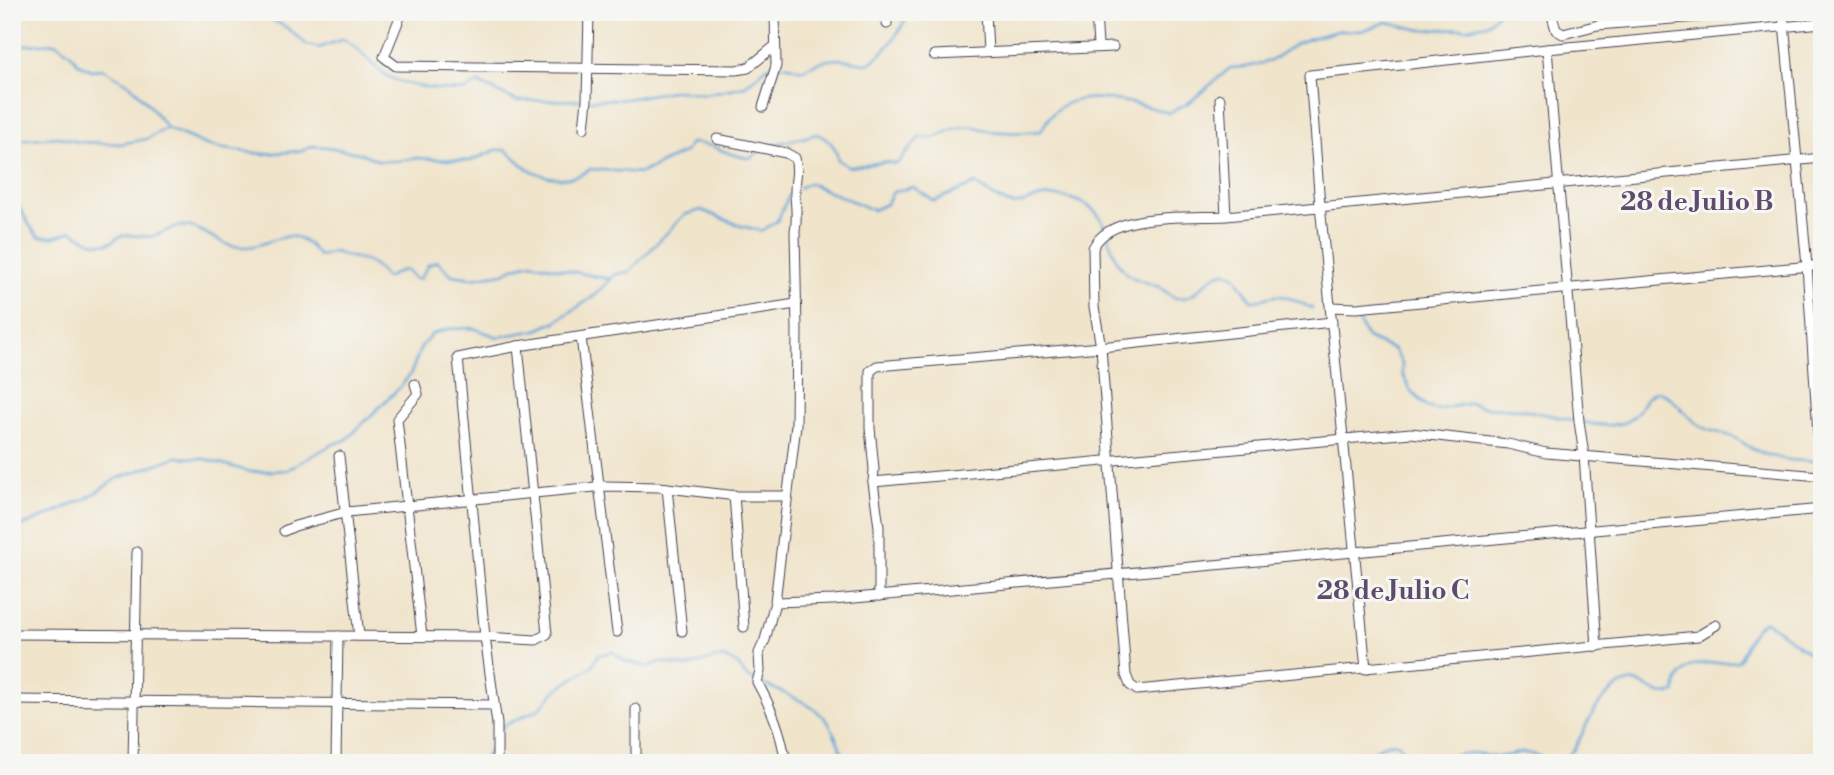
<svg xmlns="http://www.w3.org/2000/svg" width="1834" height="775" font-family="'Libre Bodoni',serif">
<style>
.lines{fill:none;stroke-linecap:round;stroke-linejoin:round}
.stream{stroke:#64a6d8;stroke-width:2.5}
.minor-casing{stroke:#413f51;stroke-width:11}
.minor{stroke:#fff;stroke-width:9}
.labels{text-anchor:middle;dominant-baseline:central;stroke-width:6;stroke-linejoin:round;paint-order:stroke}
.neighbourhood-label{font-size:26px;font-weight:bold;fill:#5f4b6d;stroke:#f6f6f2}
</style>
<rect width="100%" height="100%" fill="#f6f6f2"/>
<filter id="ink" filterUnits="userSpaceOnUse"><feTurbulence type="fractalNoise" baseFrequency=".0143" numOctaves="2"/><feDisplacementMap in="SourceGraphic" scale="14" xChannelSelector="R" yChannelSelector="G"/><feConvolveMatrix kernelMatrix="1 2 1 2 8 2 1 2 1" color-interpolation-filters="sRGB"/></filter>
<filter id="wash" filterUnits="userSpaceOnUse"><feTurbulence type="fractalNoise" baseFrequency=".00686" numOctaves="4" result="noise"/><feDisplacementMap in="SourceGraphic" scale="28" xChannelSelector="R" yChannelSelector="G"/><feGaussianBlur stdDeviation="1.57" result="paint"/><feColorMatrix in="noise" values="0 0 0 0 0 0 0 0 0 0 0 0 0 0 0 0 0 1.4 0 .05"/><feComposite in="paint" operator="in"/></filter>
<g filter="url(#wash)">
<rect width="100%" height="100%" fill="#f0e4cb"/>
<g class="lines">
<!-- stream -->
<g class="stream">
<path d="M257 12 286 27 307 45 319 48 343 39C361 48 371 67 389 77 406 86 445 92 464 90 469 90 474 86 478 83L517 101 584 100"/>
<path d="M12 46 56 43 69 52 79 64 91 70 103 69 129 84 144 99 167 128 206 145 224 149 263 154 302 151 313 146 328 147 363 154 379 161H396L416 158 470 161 496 150H506C513 155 520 163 527 168 547 180 572 183 590 169L641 173 685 152 690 143C715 143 726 156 750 158L760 151"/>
<path d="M590 100 626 99 677 90 705 94 745 86 767 67 786 65 802 70C828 55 841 58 869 64 887 51 900 32 909 12"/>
<path d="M12 140 59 137 79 142 120 144 146 139 167 128"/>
<path d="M769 147C786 140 801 139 817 134 830 140 836 146 838 160L849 167 885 162 897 164 920 137C941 142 944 129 962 127 971 125 982 129 990 131 1008 133 1024 133 1041 131 1047 120 1052 112 1062 106 1089 89 1141 104 1169 113L1190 102 1230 68 1246 67 1271 61 1295 44 1311 38 1341 30 1361 31 1387 22 1421 30 1468 28 1487 24 1499 12"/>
<path d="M799 188 809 183 873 210 886 204 893 192 913 187 934 201 975 184C985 190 996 199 1007 203 1018 207 1028 201 1038 198 1051 194 1068 197 1080 202 1117 217 1102 254 1129 275 1138 281 1149 283 1159 287 1165 290 1170 297 1177 298 1197 302 1207 272 1227 272L1235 276 1252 301C1261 302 1265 297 1274 296 1286 294 1301 304 1312 308"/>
<path d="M12 198C25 212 26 225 39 237H54L72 231C83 238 98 248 112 242 116 240 116 237 121 236 131 233 142 238 153 236 163 233 172 227 183 226 200 226 216 242 232 246 271 254 288 214 319 256L335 252C359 263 366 253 386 278L402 270 409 272 415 279H420L428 265 437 261 452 275 472 278 504 273 515 267 532 263 609 279 616 274 629 272 684 215 701 210 741 226 762 231 778 220 787 199 793 192"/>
<path d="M1358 321 1367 338 1394 350 1402 364V373L1411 391 1427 407 1437 410 1471 403 1483 407 1520 409 1577 421"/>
<path d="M1583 422C1597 426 1620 428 1632 418 1643 409 1643 395 1658 391 1673 396 1685 415 1699 425 1710 433 1723 432 1735 438 1741 441 1747 446 1753 449 1773 459 1795 462 1817 461"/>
<path d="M12 526H23L58 511 89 497 116 479 176 457 205 459 251 472 287 470 331 445 346 440 400 387 411 373 421 347 432 334 448 329 473 328 498 337 537 330 555 322 593 297 612 278"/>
<path d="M760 683C783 693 812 702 828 722 836 734 840 750 847 763"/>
<path d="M501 730 503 726 539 709 556 690 592 666 598 655 613 652 625 661 648 667 661 662 688 667 716 658 728 659 738 665 746 676 754 680"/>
<path d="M384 763C393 759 404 757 412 763"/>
<path d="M482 763 493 745"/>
<path d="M1364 763C1374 750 1380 743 1398 743L1406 756 1415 762C1435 760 1453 754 1473 753 1481 753 1487 756 1494 757 1505 757 1516 752 1526 753 1540 755 1553 765 1567 756 1575 751 1578 742 1582 734 1592 713 1603 692 1626 683 1645 676 1656 703 1675 692 1681 654 1710 666 1738 661 1747 647 1750 627 1766 621L1822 663"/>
</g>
</g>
</g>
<g filter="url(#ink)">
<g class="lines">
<defs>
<g id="minor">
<path d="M402 12 384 57 396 66 736 70 748 68 775 46"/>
<path d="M886 12 887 24"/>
<path d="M986 12 988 52"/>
<path d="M1096 12 1098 46"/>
<path d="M1551 12 1556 30 1563 34 1598 25 1760 12"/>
<path d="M1783 12 1807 266 1822 494"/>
<path d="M1547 49 1579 421 1584 455 1597 647"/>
<path d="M934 55 1113 47"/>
<path d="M1220 99 1226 216"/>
<path d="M763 107 776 66 775 12"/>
<path d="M584 128 587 100 589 12"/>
<path d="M717 139 786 153 795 158C799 171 795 178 795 191 795 205 798 216 795 231L797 330 796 425 775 602 765 640 759 653 760 671 757 682C772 709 781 732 786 763"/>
<path d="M1331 307 1356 308 1822 265"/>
<path d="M581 337 617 632"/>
<path d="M415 384 418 394 397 419 422 636"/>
<path d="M339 456 359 636"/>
<path d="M873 482 1411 433 1508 444 1546 453 1820 476"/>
<path d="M667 488 682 631"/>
<path d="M734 495 744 627"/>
<path d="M284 531 295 526 347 512 605 486 659 487 737 496H786"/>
<path d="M879 596V527L873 482 874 469 870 428V371L877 366 1101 347 1332 322"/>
<path d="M775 602 833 600 1822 509"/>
<path d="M1716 625 1698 636 1137 690 1130 685 1126 675 1101 347 1094 307 1093 248C1110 211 1190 218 1226 216L1822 158"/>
<path d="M12 634 485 637 536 640 547 634 518 346"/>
<path d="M1366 669 1320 205 1310 75 1547 49 1822 23"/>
<path d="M12 700 494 705"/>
<path d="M133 763 137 552"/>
<path d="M336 763 338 636"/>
<path d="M497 763V724L485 637 458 358 518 346 796 304"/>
<path d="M636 763V709"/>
</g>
</defs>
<!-- minor casing -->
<use href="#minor" class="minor-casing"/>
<!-- minor -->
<use href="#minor" class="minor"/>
</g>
</g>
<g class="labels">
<!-- neighbourhood labels -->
<g class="neighbourhood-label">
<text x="1697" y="202">28 de Julio B</text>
<text x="1393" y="591">28 de Julio C</text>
</g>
</g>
<!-- margin -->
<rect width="1834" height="775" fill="none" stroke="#f6f6f2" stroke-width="42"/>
</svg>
